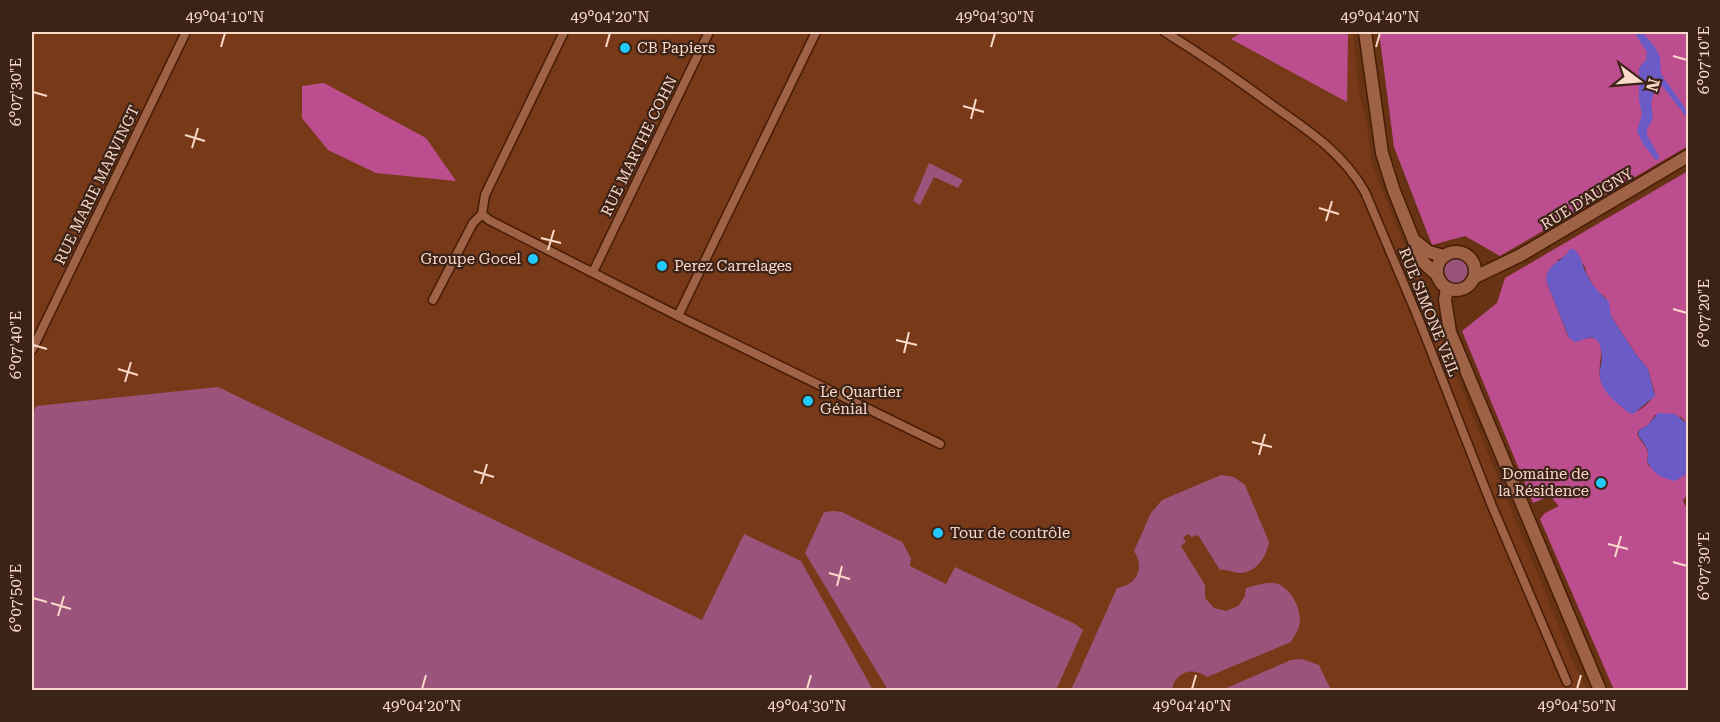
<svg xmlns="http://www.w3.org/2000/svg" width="1720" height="722" font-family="'Roboto Serif',serif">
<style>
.built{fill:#773918}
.green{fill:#9a547b}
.forest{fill:#bc4e90;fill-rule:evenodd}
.water{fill:#6a5bc6}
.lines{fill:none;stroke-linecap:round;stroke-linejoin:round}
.street-casing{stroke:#451c06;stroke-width:11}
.secondary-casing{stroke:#451c06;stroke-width:15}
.street{stroke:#9e6347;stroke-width:8}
.secondary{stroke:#9e6347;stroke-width:12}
.ticks{fill:none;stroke:#fbd9c9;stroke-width:2}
.poi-dot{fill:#21c9fd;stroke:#3c2317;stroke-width:2}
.labels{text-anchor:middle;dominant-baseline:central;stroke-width:4.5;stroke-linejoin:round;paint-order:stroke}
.poi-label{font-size:15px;fill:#fbd9c9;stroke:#3c2317;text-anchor:start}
.street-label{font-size:15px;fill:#fbd9c9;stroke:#3c2317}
.neatline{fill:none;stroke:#fbd9c9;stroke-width:2}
.ticks-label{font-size:15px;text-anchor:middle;fill:#fbd9c9}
</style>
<rect width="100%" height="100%" fill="#683215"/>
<!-- built -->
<path class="built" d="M32 32H1353L1359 92 1366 120 1372 164 1426 298 1425 306 1434 321 1574 664 1587 690H32Z"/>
<!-- green -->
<g class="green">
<path d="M929 163 963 180 958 188 934 177 920 205 913 201Z"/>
<circle cx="1456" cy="271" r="13"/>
<path d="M218 387 702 620 744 534 801 561 873 690H32V416L36 406Z"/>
<path d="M1221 475 1234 477 1245 485 1269 542C1267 556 1256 573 1240 573 1233 573 1227 569 1220 570L1198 535 1191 537 1189 534 1183 537 1186 542 1181 546 1205 585V598L1214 608 1226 611 1238 606 1245 596 1246 588C1255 586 1265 582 1274 583 1289 585 1300 606 1300 620 1300 628 1295 635 1291 642L1207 677C1192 666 1175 672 1172 690H1071L1117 588C1137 585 1145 568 1134 551L1151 513 1162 500Z"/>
<path d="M833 511 842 512 902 542 911 558 910 566 946 584 955 567 1075 624 1083 630 1056 690H888L805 553 824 512Z"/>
<path d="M1302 659 1319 665 1331 690H1222L1291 660Z"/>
</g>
<!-- forest -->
<g class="forest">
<path d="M1243 32H1348L1347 102 1231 39Z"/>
<path d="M1379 32H1688V146L1500 256 1465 236 1432 245 1394 147Z"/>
<path d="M324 83 426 138 456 181 376 173 328 150 302 118V86Z"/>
<path d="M1688 171V424L1681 417 1655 415 1648 425 1639 430 1637 434C1642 445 1651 448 1647 461L1648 465 1675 480 1688 473V493L1683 501 1688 511V690H1614L1540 519 1545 513 1559 506 1550 496 1533 503 1462 331 1497 303 1505 278ZM1567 255 1584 265 1587 275 1597 291 1606 298 1611 316 1635 353 1648 369 1655 394C1649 403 1641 412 1629 413 1618 404 1607 393 1601 381 1594 364 1617 325 1575 342L1568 336 1547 283 1558 260Z"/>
</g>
<!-- water -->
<g class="water">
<path d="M1634 32H1642L1655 47 1660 57 1661 74 1688 112V119L1656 78H1652L1654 92 1651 103 1653 119 1647 129V135L1660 158 1656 160 1643 144 1637 131 1642 114 1639 100V68L1646 60 1647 52Z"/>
<path d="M1570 249H1574C1582 257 1582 266 1587 275 1593 287 1600 293 1609 302L1611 316 1635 353 1648 369 1655 396 1633 414 1629 413C1616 402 1597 389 1600 370 1602 360 1603 351 1598 341L1592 337 1575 342 1569 338 1547 283C1543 264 1564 262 1570 249Z"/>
<path d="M1658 413 1675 414 1688 424V473L1675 481C1662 478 1653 474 1647 461 1651 449 1644 445 1638 435L1639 430 1648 425Z"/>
</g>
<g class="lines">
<defs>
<g id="street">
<path d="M1165 32C1202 55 1237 79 1272 105 1308 130 1343 153 1365 192L1417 315 1492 506 1567 682"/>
<path d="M482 214 489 220 678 316 940 444"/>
<path d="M593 272 709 32"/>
<path d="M433 300 473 223 482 214 485 195 564 32"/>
<path d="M678 316 816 32"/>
<path d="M32 350 186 32"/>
</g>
<g id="secondary">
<path d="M1365 32 1382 153 1394 191 1422 261 1437 275"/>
<path d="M1415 241 1429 252 1444 256"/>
<circle cx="1456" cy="271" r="19"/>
<path d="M1475 277 1521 255 1688 156"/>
<path d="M1447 288 1445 300 1450 332 1600 690"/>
</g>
</defs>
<!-- street casing -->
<use href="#street" class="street-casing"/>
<!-- secondary casing -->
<use href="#secondary" class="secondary-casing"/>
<!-- street -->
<use href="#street" class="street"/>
<!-- secondary -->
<use href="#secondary" class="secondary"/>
</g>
<!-- ticks -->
<path class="ticks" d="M221 47 225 33M606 47 610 33M991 47 995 33M1376 47 1380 33M1673 56 1687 60M33 92 47 96M963 106 984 112M971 119 976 99M185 135 205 141M192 148 198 128M1319 208 1339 214M1326 221 1332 201M541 238 561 243M548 250 554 230M1673 309 1687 313M896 340 917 345M33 345 47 349M904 353 909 332M118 369 138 375M125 382 131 362M1252 442 1272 447M1259 455 1265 434M474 471 494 477M481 484 487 464M1608 544 1628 549M1615 557 1621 536M1673 562 1687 566M829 573 850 579M837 586 842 566M33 598 47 602M51 603 71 609M58 616 64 596M422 689 426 675M807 689 811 675M1192 689 1196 675M1577 689 1581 675"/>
<!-- markers -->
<g class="poi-dot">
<circle cx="625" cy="48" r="6"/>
<circle cx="533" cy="259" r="6"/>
<circle cx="662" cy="266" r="6"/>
<circle cx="808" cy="401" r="6"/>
<circle cx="1601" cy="483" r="6"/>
<circle cx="938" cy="533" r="6"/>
</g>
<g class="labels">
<!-- poi labels -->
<g class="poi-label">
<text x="637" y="48">CB Papiers</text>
<text x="521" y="259" text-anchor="end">Groupe Gocel</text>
<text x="674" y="266">Perez Carrelages</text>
<text x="820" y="392">Le Quartier<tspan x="820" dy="17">Génial</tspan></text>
<text x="1589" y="474" text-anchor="end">Domaine de<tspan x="1589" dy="17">la Résidence</tspan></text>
<text x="950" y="533">Tour de contrôle</text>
</g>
<!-- street labels -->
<g class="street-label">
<text transform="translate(639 146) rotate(-64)">RUE MARTHE COHN</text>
<text transform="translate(97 185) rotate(-64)">RUE MARIE MARVINGT</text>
<text transform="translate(1587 199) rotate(-31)">RUE D'AUGNY</text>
<text transform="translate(1429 312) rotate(68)">RUE SIMONE VEIL</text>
</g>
</g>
<!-- border -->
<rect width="1720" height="722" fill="none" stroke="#3c2317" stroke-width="66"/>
<!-- north arrow -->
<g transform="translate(1639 81) rotate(106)" stroke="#3c2317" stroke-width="4.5" paint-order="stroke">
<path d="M0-4.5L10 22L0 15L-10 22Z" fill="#fbd9c9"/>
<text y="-9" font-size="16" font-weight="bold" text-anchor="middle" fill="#fbd9c9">N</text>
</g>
<rect x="33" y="33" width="1654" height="656" class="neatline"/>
<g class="ticks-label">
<text x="225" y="22">49°04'10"N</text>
<text x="610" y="22">49°04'20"N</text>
<text x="995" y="22">49°04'30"N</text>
<text x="1380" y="22">49°04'40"N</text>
<text transform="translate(1704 60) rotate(-90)" y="5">6°07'10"E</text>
<text transform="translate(16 92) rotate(-90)" y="5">6°07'30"E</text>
<text transform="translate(1704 313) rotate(-90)" y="5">6°07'20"E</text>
<text transform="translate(16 345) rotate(-90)" y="5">6°07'40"E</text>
<text transform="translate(1704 566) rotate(-90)" y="5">6°07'30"E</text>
<text transform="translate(16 598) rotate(-90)" y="5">6°07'50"E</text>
<text x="422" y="711">49°04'20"N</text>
<text x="807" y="711">49°04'30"N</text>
<text x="1192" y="711">49°04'40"N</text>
<text x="1577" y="711">49°04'50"N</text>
</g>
</svg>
